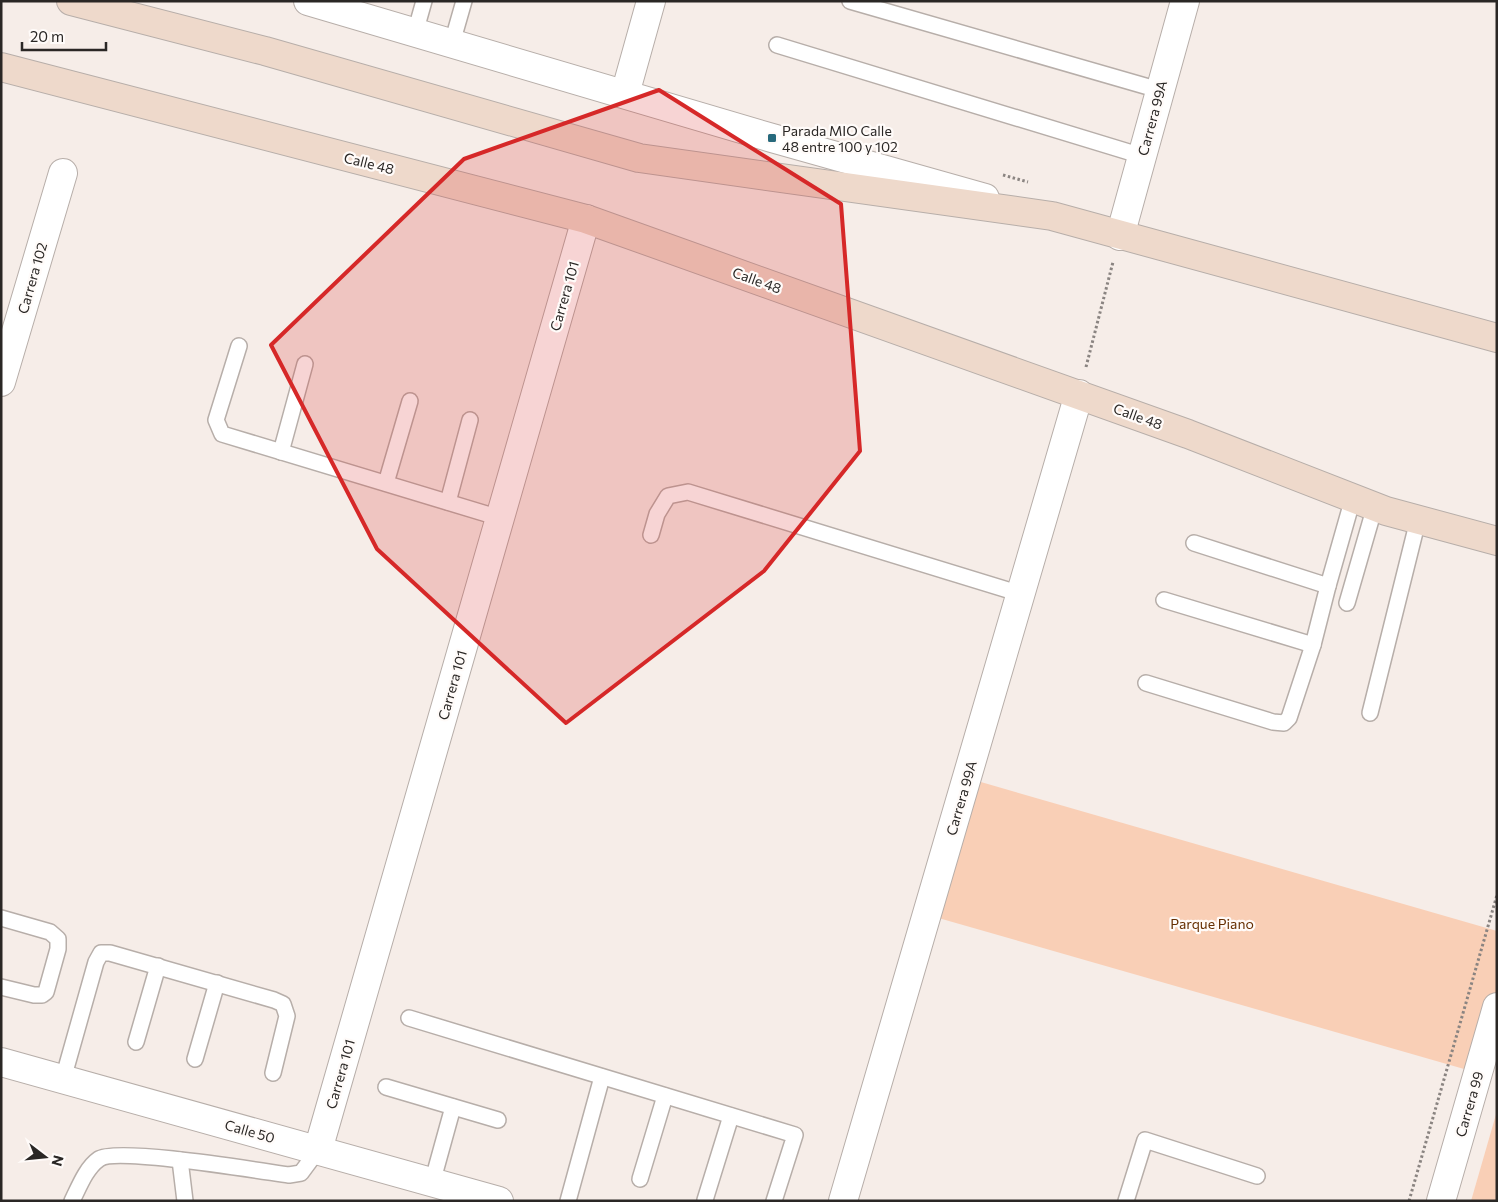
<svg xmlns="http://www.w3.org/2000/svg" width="1498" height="1202" font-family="Commissioner,sans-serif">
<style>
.green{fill:#f9cfb6}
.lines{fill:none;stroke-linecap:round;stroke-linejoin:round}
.service-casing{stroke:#b7aea9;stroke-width:18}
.minor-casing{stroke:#b7aea9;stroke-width:30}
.tertiary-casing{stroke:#b7aea9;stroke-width:30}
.secondary-casing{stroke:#b7aea9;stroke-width:30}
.path{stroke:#8a8481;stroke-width:3;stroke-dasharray:2.5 2.5;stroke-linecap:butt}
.service{stroke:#fff;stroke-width:15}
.minor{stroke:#fff;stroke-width:28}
.tertiary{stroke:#fff;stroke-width:28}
.secondary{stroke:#eed9cb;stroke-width:28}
.marked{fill:#d62828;fill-opacity:0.2;stroke:#d62828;stroke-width:4;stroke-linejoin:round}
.poi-dot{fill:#27697c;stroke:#fffbf9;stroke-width:2}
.labels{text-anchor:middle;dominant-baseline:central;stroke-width:4.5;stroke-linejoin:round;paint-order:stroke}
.street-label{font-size:14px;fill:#2a2725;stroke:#fffbf9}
.poi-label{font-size:14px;fill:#2a2725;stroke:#fffbf9;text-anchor:start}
.park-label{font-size:14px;fill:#662f02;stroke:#fffbf9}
</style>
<rect width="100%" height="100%" fill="#f6ede8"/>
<!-- green -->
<g class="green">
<path d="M967 778 1497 931V1007L1478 1073 928 915Z"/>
<path d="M1497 1111V1201H1471Z"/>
</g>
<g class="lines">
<defs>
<g id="service">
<path d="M850 1 1159 90"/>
<path d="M415 33 424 1"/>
<path d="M452 43 464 1"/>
<path d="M777 45 1142 156"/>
<path d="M239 346 216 420 222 434 500 518"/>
<path d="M281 452 305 364"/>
<path d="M386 483 410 401"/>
<path d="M448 502 470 420"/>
<path d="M651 535 657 514 668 496 688 492 1021 594"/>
<path d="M1194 543 1328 586 1353 498"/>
<path d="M1164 600 1313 645"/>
<path d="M1347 603 1375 506"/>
<path d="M1146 683 1273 722 1284 723 1289 718 1313 645 1328 586"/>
<path d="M1370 713 1418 520"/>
<path d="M1 918 50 932 58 939V949L46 992 42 995H34L1 987"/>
<path d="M409 1018 795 1135 774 1201"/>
<path d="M136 1042 158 966"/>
<path d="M195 1059 217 983"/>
<path d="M63 1079 96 962 101 953H110L274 1000 283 1004 287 1016 273 1073"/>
<path d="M386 1087 498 1120"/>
<path d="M180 1160 185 1201"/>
<path d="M640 1179 665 1096"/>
<path d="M432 1183 453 1107"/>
<path d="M705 1200 731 1116"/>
<path d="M72 1201C79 1187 86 1168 99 1159 116 1147 260 1171 289 1175L301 1173 318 1150"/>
<path d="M568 1201 602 1077"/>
<path d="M1126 1201 1145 1140 1257 1176"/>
</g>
<g id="minor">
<path d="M308 1 772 138 985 198"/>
<path d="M625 94 651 1"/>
<path d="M1120 236 1185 1"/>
<path d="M1 382 63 173"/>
<path d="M1 1062 499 1201"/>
<path d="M318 1150 586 219"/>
<path d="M843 1201 1079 394"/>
</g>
<path id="tertiary" d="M1441 1201 1497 1007"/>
<g id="secondary">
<path d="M71 1 265 51 639 158 1052 216 1497 338"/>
<path d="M1 67 586 219 1188 434 1386 511 1497 541"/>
</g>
</defs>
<!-- service casing -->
<use href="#service" class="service-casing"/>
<!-- minor casing -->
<use href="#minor" class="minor-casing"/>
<!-- tertiary casing -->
<use href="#tertiary" class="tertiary-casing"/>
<!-- secondary casing -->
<use href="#secondary" class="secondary-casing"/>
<!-- path -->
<g class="path">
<path d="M1003 175 1028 182"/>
<path d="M1086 367 1113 262"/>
<path d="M1409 1201 1497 895"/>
</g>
<!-- service -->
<use href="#service" class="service"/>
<!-- minor -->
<use href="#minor" class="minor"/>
<!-- tertiary -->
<use href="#tertiary" class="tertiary"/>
<!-- secondary -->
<use href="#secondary" class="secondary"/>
</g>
<!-- marked area -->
<path class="marked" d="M659 90 841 204 860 451 764 571 566 723 377 549 271 345 464 159Z"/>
<!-- markers -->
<rect class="poi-dot" x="767" y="133" width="10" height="10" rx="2.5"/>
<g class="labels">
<!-- street labels -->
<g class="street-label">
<text transform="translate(1152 118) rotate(-75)">Carrera 99A</text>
<text transform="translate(369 163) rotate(14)">Calle 48</text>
<text transform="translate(32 278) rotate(-74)">Carrera 102</text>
<text transform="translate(757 280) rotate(20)">Calle 48</text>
<text transform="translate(564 296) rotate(-74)">Carrera 101</text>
<text transform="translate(1138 416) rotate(20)">Calle 48</text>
<text transform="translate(452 685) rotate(-74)">Carrera 101</text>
<text transform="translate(961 798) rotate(-74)">Carrera 99A</text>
<text transform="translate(340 1074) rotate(-74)">Carrera 101</text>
<text transform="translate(1469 1104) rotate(-74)">Carrera 99</text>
<text transform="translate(250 1131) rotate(16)">Calle 50</text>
</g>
<!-- poi labels -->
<g class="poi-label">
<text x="782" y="130">Parada MIO Calle<tspan x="782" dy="16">48 entre 100 y 102</tspan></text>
</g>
<!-- park labels -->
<g class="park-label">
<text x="1212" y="923">Parque Piano</text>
</g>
</g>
<!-- border -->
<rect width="1498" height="1202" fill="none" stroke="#2a2725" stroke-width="5"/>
<!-- north arrow -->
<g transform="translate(45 1157) rotate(106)" stroke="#fffbf9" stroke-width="4" paint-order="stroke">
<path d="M0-4L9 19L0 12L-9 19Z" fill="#2a2725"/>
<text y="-8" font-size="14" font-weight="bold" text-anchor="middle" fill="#2a2725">N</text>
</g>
<!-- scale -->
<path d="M22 42v8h84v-8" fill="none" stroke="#2a2725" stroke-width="2.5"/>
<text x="30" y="42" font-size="15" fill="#2a2725" stroke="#fffbf9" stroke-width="4" paint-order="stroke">20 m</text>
</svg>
